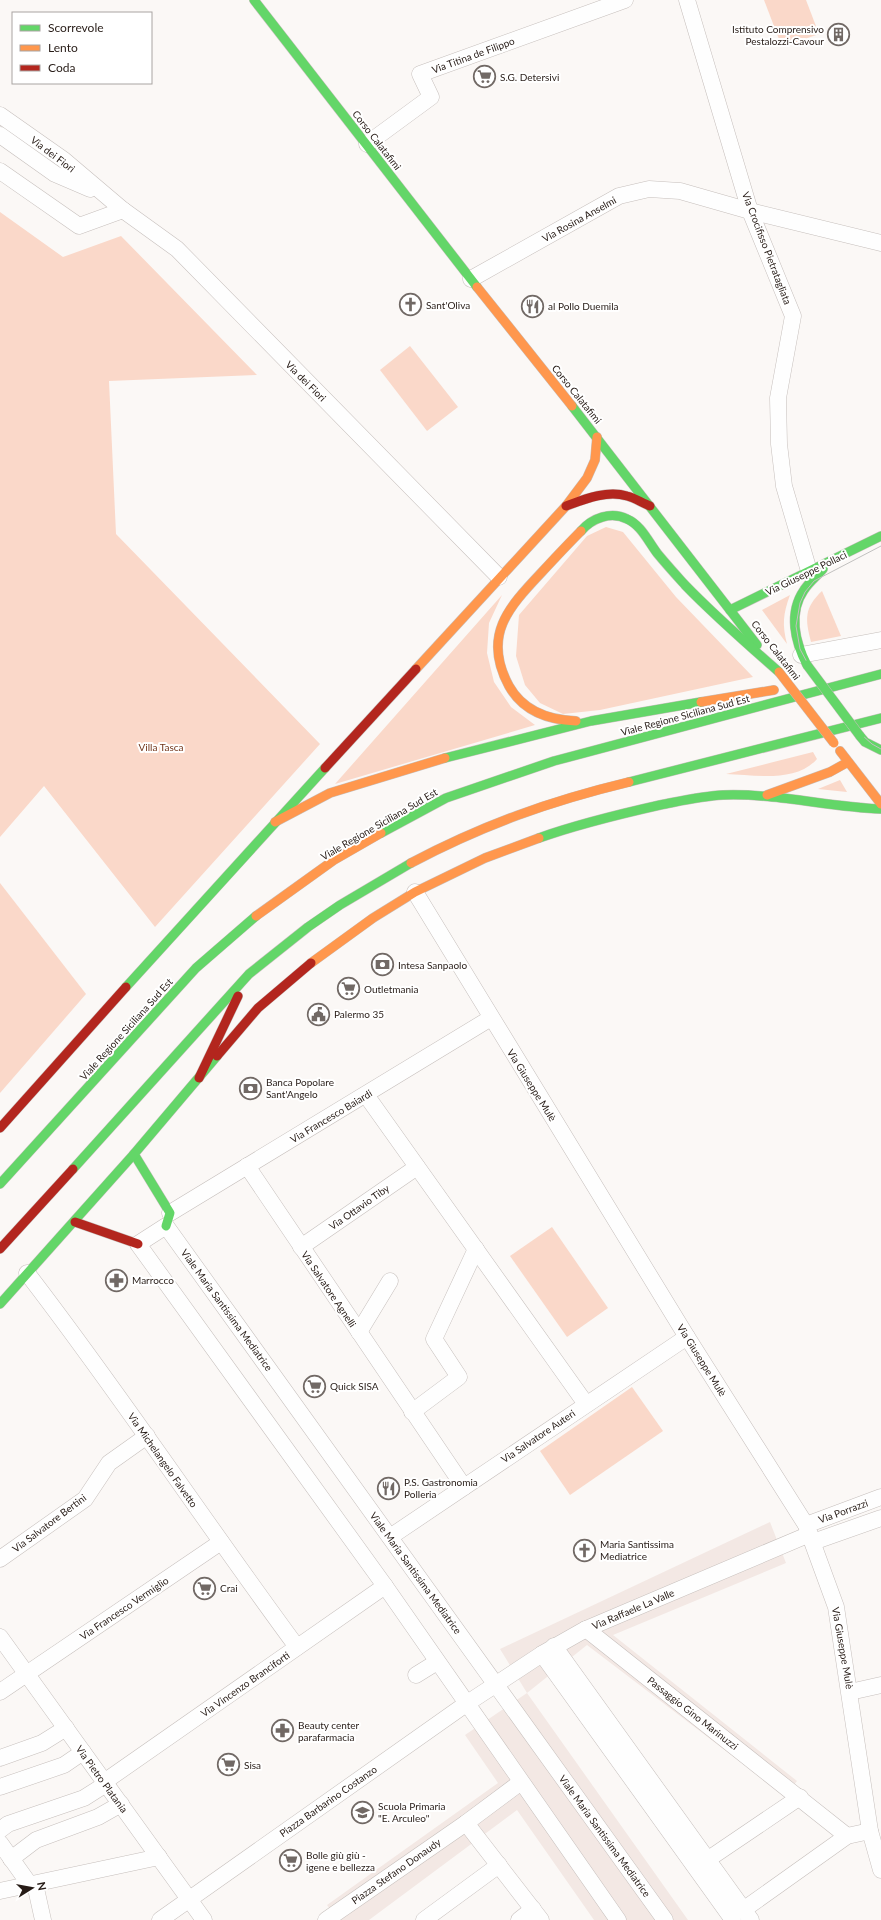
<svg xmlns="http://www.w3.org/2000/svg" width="881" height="1920" font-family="Lato,sans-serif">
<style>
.built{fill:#f3e8e4}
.green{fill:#fad8c9}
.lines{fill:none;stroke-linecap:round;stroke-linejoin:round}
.street-casing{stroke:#c6bfbc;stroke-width:17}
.fast-casing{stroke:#c6bfbc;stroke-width:10}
.slow-casing{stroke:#c6bfbc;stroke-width:10}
.jam-casing{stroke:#c6bfbc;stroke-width:10}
.street{stroke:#fefefe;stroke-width:16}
.fast{stroke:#63d668;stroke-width:9}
.slow{stroke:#ff974d;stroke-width:9}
.jam{stroke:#b3261e;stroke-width:9}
.tram{stroke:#c1c0bf;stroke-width:1}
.fast-bridge-casing{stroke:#c6bfbc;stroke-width:10;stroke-linecap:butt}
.slow-bridge-casing{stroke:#c6bfbc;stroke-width:10;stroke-linecap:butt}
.fast-bridge{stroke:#63d668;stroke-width:9}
.slow-bridge{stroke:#ff974d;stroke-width:9}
.labels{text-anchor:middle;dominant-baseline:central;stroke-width:4;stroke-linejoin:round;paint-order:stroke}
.poi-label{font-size:10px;fill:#271c17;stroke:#fff;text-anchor:start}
.street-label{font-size:10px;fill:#271c17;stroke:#fff}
.park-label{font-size:10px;fill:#72361b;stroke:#fff}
</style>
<rect width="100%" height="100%" fill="#fbf8f6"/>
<!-- built -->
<path class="built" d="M770 1522 786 1563 613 1635 797 1781 785 1796 587 1645 527 1693 688 1920H594L517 1810 369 1920H338L327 1905 498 1783 465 1735 527 1693 500 1649Z"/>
<!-- green -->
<g class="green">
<path d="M764 0H806L819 34 782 47Z"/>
<path d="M0 212 63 257 121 236 257 375 109 381 116 534 320 744 155 927 44 786 0 837Z"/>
<path d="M410 346 458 407 427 431 380 370Z"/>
<path d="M606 527 623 532 676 597 753 677 600 710 563 714 540 703 525 685 516 656 519 615 587 536Z"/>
<path d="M822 591 841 636 811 642C805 619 804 608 822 591Z"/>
<path d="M502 595 489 623 487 653 494 682 511 707 535 725 335 784Z"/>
<path d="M790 595C783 614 782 625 787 644L762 610Z"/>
<path d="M813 752 817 759C796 783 755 775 726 774Z"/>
<path d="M840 780 847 792 818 789Z"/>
<path d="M0 883 86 994 0 1093Z"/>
<path d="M552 1227 608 1308 567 1337 510 1256Z"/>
<path d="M632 1387 663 1431 570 1495 540 1451Z"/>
</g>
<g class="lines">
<defs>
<g id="street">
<path d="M687 0 750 211 793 316 778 398 779 444 784 486 809 571"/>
<path d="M0 115 64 160 123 210 177 249 499 577"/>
<path d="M0 135 55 174 90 189"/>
<path d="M367 144 431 97 420 74 625 0"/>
<path d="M0 171 79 226 123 210"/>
<path d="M471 279 619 196 649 189 680 191 750 211 881 243"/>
<path d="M801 655 881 640"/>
<path d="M415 892 687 1337 806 1525 836 1607 870 1831 881 1870"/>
<path d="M366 1095 586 1404"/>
<path d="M247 1166 464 1487"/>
<path d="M170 1213 491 1018"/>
<path d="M301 1247 417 1167"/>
<path d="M27 1273C121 1395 206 1524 297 1647"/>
<path d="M359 1332 390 1281"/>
<path d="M412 1412 459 1377 434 1339 476 1249"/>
<path d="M806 1525 881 1497"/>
<path d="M390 1537 687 1337"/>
<path d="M813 1542 881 1518"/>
<path d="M0 1559 85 1499 109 1463 147 1436"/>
<path d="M586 1629 847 1836"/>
<path d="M0 1637 204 1920"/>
<path d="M554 1646 751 1920"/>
<path d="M542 1654 733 1920"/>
<path d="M416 1675 437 1662"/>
<path d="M0 1692 221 1542"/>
<path d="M850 1692 881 1685"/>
<path d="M0 1758 42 1743 66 1728"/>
<path d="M104 1782 385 1586"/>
<path d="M0 1787 64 1765 83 1752"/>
<path d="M466 1823 541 1920"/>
<path d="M0 1830 8 1824 84 1798 106 1784"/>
<path d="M0 1843 30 1885"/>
<path d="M11 1859 36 1840 98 1817 121 1804"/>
<path d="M707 1860 800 1797"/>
<path d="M35 1884 43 1920"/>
<path d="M0 1891 159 1857"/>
<path d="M743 1910 847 1836 870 1831"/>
<path d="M160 1920 466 1704 542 1654 586 1629 810 1534"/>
<path d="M326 1920 466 1823 521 1782"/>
<path d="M424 1920 499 1865"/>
<path d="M519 1920 533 1909"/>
<path d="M618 1920 385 1586 138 1244 166 1226 665 1920"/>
</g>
<g id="fast">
<path d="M254 0 477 287"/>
<path d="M572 406 757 645"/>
<path d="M581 531C592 518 611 511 627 519 641 525 648 541 657 553 666 564 676 575 685 585 715 616 747 644 779 672"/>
<path d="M730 610 881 536"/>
<path d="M807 665C795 642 788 613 804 590 809 582 817 576 823 569"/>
<path d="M860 736 865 742 881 750"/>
<path d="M445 758 591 721 701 702"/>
<path d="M629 782 881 718"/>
<path d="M381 833 446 798 554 761 881 674"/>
<path d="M539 838C578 824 620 814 660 805 681 801 702 796 723 795 776 793 828 807 881 809"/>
<path d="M126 987 325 768"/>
<path d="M134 1154 170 1213 166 1226"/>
<path d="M73 1169 249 974 308 927 340 905 411 863"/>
<path d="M0 1184 196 968 256 916"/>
<path d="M0 1304 134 1154 217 1056"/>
</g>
<g id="slow">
<path d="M477 287 572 406"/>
<path d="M416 669 566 506 587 478 595 460 597 437"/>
<path d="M701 702 774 690"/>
<path d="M576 721C549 720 523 711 509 686 482 636 508 608 541 573 554 559 567 545 581 531"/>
<path d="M840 751 881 804"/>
<path d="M767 795 830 772 848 762"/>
<path d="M275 822 330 793 445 758"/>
<path d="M411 863C483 825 550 801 629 782"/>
<path d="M256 916 334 860 381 833"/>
<path d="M311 963 373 918 415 892 485 858 539 838"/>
</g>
<g id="jam">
<path d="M566 506C585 499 607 490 627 496 635 498 642 503 650 506"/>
<path d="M325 768 416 669"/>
<path d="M217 1056 258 1008 311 963"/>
<path d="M199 1078 238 996"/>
<path d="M0 1128 126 987"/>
<path d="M75 1222 138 1244"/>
<path d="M0 1249 73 1169"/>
</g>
</defs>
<!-- street casing -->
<use href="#street" class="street-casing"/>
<!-- fast casing -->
<use href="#fast" class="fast-casing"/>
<!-- slow casing -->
<use href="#slow" class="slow-casing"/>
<!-- jam casing -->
<use href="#jam" class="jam-casing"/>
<!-- street -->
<use href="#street" class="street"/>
<!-- fast -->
<use href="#fast" class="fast"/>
<!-- slow -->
<use href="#slow" class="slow"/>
<!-- jam -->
<use href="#jam" class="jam"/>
<!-- tram -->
<path class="tram" d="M881 546 814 581 805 592 800 603 796 626 800 649 808 664 862 735 872 744 881 749"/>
<defs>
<path id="fast-bridge" d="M807 665 860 736"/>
<path id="slow-bridge" d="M779 672 834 743"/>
</defs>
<!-- fast-bridge casing -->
<use href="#fast-bridge" class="fast-bridge-casing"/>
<!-- slow-bridge casing -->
<use href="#slow-bridge" class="slow-bridge-casing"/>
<!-- fast-bridge -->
<use href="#fast-bridge" class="fast-bridge"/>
<!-- slow-bridge -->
<use href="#slow-bridge" class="slow-bridge"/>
</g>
<!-- icons -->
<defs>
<symbol id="building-ring" viewBox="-11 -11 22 22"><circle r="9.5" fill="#fff" stroke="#716965" stroke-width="1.5"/><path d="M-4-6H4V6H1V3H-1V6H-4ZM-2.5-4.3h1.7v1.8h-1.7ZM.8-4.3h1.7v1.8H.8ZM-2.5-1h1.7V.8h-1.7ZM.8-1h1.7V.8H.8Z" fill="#716965"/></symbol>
<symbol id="supermarket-ring" viewBox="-11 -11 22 22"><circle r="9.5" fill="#fff" stroke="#716965" stroke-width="1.5"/><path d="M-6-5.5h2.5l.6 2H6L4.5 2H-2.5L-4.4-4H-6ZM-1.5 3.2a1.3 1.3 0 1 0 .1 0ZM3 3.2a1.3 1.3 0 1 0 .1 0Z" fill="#716965"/></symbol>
<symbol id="church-ring" viewBox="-11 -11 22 22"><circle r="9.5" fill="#fff" stroke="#716965" stroke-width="1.5"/><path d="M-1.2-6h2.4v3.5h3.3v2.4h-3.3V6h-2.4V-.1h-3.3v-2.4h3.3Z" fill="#716965"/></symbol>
<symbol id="restaurant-ring" viewBox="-11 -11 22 22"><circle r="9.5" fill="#fff" stroke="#716965" stroke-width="1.5"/><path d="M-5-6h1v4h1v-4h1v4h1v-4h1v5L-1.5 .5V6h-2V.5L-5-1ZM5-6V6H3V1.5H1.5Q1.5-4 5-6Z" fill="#716965"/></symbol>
<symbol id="bank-ring" viewBox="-11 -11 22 22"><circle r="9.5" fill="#fff" stroke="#716965" stroke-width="1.5"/><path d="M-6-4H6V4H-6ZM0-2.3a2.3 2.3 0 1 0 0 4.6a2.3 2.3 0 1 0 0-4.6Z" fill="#716965"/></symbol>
<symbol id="civic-ring" viewBox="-11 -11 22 22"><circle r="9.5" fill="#fff" stroke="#716965" stroke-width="1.5"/><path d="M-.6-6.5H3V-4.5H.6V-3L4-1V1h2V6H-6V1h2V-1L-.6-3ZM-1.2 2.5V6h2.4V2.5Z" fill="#716965"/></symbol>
<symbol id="pharmacy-ring" viewBox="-11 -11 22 22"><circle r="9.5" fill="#fff" stroke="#716965" stroke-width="1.5"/><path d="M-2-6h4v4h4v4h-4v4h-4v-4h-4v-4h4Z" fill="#716965"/></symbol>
<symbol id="school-ring" viewBox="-11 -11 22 22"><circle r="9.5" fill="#fff" stroke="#716965" stroke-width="1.5"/><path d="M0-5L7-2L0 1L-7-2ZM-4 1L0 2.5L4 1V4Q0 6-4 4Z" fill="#716965"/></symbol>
</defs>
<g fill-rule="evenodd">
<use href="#building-ring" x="826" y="22" width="25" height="25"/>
<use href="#supermarket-ring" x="472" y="64" width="25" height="25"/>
<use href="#church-ring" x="398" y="292" width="25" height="25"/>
<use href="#restaurant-ring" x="520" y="294" width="25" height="25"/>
<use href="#bank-ring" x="370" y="952" width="25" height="25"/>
<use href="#supermarket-ring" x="336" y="976" width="25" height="25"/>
<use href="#civic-ring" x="306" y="1002" width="25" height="25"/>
<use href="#bank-ring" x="238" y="1076" width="25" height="25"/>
<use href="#pharmacy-ring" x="104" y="1268" width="25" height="25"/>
<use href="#supermarket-ring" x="302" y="1374" width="25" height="25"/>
<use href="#restaurant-ring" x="376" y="1476" width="25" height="25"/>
<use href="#church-ring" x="572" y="1538" width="25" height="25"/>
<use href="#supermarket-ring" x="192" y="1576" width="25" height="25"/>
<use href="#pharmacy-ring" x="270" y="1718" width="25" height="25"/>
<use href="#supermarket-ring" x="216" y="1752" width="25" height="25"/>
<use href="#school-ring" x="350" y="1800" width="25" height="25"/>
<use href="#supermarket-ring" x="278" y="1848" width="25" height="25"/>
</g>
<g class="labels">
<!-- poi labels -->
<g class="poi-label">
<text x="824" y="29" text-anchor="end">Istituto Comprensivo<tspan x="824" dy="12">Pestalozzi-Cavour</tspan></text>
<text x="500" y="77">S.G. Detersivi</text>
<text x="426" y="305">Sant'Oliva</text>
<text x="548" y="306">al Pollo Duemila</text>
<text x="398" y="965">Intesa Sanpaolo</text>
<text x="364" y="989">Outletmania</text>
<text x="334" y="1014">Palermo 35</text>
<text x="266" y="1082">Banca Popolare<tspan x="266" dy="12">Sant'Angelo</tspan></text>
<text x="132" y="1280">Marrocco</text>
<text x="330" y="1386">Quick SISA</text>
<text x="404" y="1482">P.S. Gastronomia<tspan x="404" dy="12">Polleria</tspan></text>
<text x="600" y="1544">Maria Santissima<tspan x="600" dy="12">Mediatrice</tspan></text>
<text x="220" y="1588">Crai</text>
<text x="298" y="1725">Beauty center<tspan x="298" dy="12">parafarmacia</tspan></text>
<text x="244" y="1765">Sisa</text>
<text x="378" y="1806">Scuola Primaria<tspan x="378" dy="12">"E. Arculeo"</tspan></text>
<text x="306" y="1855">Bolle giù giù -<tspan x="306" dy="12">igene e bellezza</tspan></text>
</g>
<!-- street labels -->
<g class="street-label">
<text transform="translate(473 55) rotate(-20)">Via Titina de Filippo</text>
<text transform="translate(377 140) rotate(52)">Corso Calatafimi</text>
<text transform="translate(53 154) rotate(37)">Via dei Fiori</text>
<text transform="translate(579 219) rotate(-29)">Via Rosina Anselmi</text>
<text transform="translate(767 248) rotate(69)">Via Crocifisso Pietratagliata</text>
<text transform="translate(306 381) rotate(45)">Via dei Fiori</text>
<text transform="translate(577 394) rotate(51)">Corso Calatafimi</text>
<text transform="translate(806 573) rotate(-26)">Via Giuseppe Pollaci</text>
<text transform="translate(776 650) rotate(52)">Corso Calatafimi</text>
<text transform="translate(685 715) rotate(-15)">Viale Regione Siciliana Sud Est</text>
<text transform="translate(379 824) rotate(-30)">Viale Regione Siciliana Sud Est</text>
<text transform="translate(126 1029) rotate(-48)">Viale Regione Siciliana Sud Est</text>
<text transform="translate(532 1085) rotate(58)">Via Giuseppe Mulè</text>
<text transform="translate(331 1116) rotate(-31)">Via Francesco Baiardi</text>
<text transform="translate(359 1207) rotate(-35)">Via Ottavio Tiby</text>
<text transform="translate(329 1289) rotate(56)">Via Salvatore Agnelli</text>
<text transform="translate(227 1310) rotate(54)">Viale Maria Santissima Mediatrice</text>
<text transform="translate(702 1360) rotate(58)">Via Giuseppe Mulè</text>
<text transform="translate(538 1436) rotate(-34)">Via Salvatore Auteri</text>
<text transform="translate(163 1460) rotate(55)">Via Michelangelo Falvetto</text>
<text transform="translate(843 1511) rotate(-20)">Via Porrazzi</text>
<text transform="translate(49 1523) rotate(-37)">Via Salvatore Bertini</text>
<text transform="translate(416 1573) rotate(54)">Viale Maria Santissima Mediatrice</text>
<text transform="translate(124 1608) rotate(-34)">Via Francesco Vermiglio</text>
<text transform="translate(633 1609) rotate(-23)">Via Raffaele La Valle</text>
<text transform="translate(843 1648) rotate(80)">Via Giuseppe Mulè</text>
<text transform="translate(245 1684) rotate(-35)">Via Vincenzo Branciforti</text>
<text transform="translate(693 1713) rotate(38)">Passaggio Gino Marinuzzi</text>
<text transform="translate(102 1779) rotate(54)">Via Pietro Platania</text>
<text transform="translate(328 1801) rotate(-35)">Piazza Barbarino Costanzo</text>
<text transform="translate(605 1836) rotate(54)">Viale Maria Santissima Mediatrice</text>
<text transform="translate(396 1871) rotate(-35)">Piazza Stefano Donaudy</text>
</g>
<!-- park labels -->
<g class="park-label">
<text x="161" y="747">Villa Tasca</text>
</g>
</g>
<!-- legend -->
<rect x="12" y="12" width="140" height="72" fill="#ffffff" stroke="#a9a4a2"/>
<rect x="20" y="25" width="20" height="6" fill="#63d668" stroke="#a9a4a2"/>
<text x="48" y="32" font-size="12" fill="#271c17">Scorrevole</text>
<rect x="20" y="45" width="20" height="6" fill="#ff974d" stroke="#a9a4a2"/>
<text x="48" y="52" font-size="12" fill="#271c17">Lento</text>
<rect x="20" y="65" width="20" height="6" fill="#b3261e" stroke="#a9a4a2"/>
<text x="48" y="72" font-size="12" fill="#271c17">Coda</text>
<!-- north arrow -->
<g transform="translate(32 1888) rotate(79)" stroke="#ffffff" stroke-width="3" paint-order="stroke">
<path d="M0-3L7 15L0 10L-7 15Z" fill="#271c17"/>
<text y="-6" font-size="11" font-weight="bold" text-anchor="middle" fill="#271c17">N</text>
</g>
</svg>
